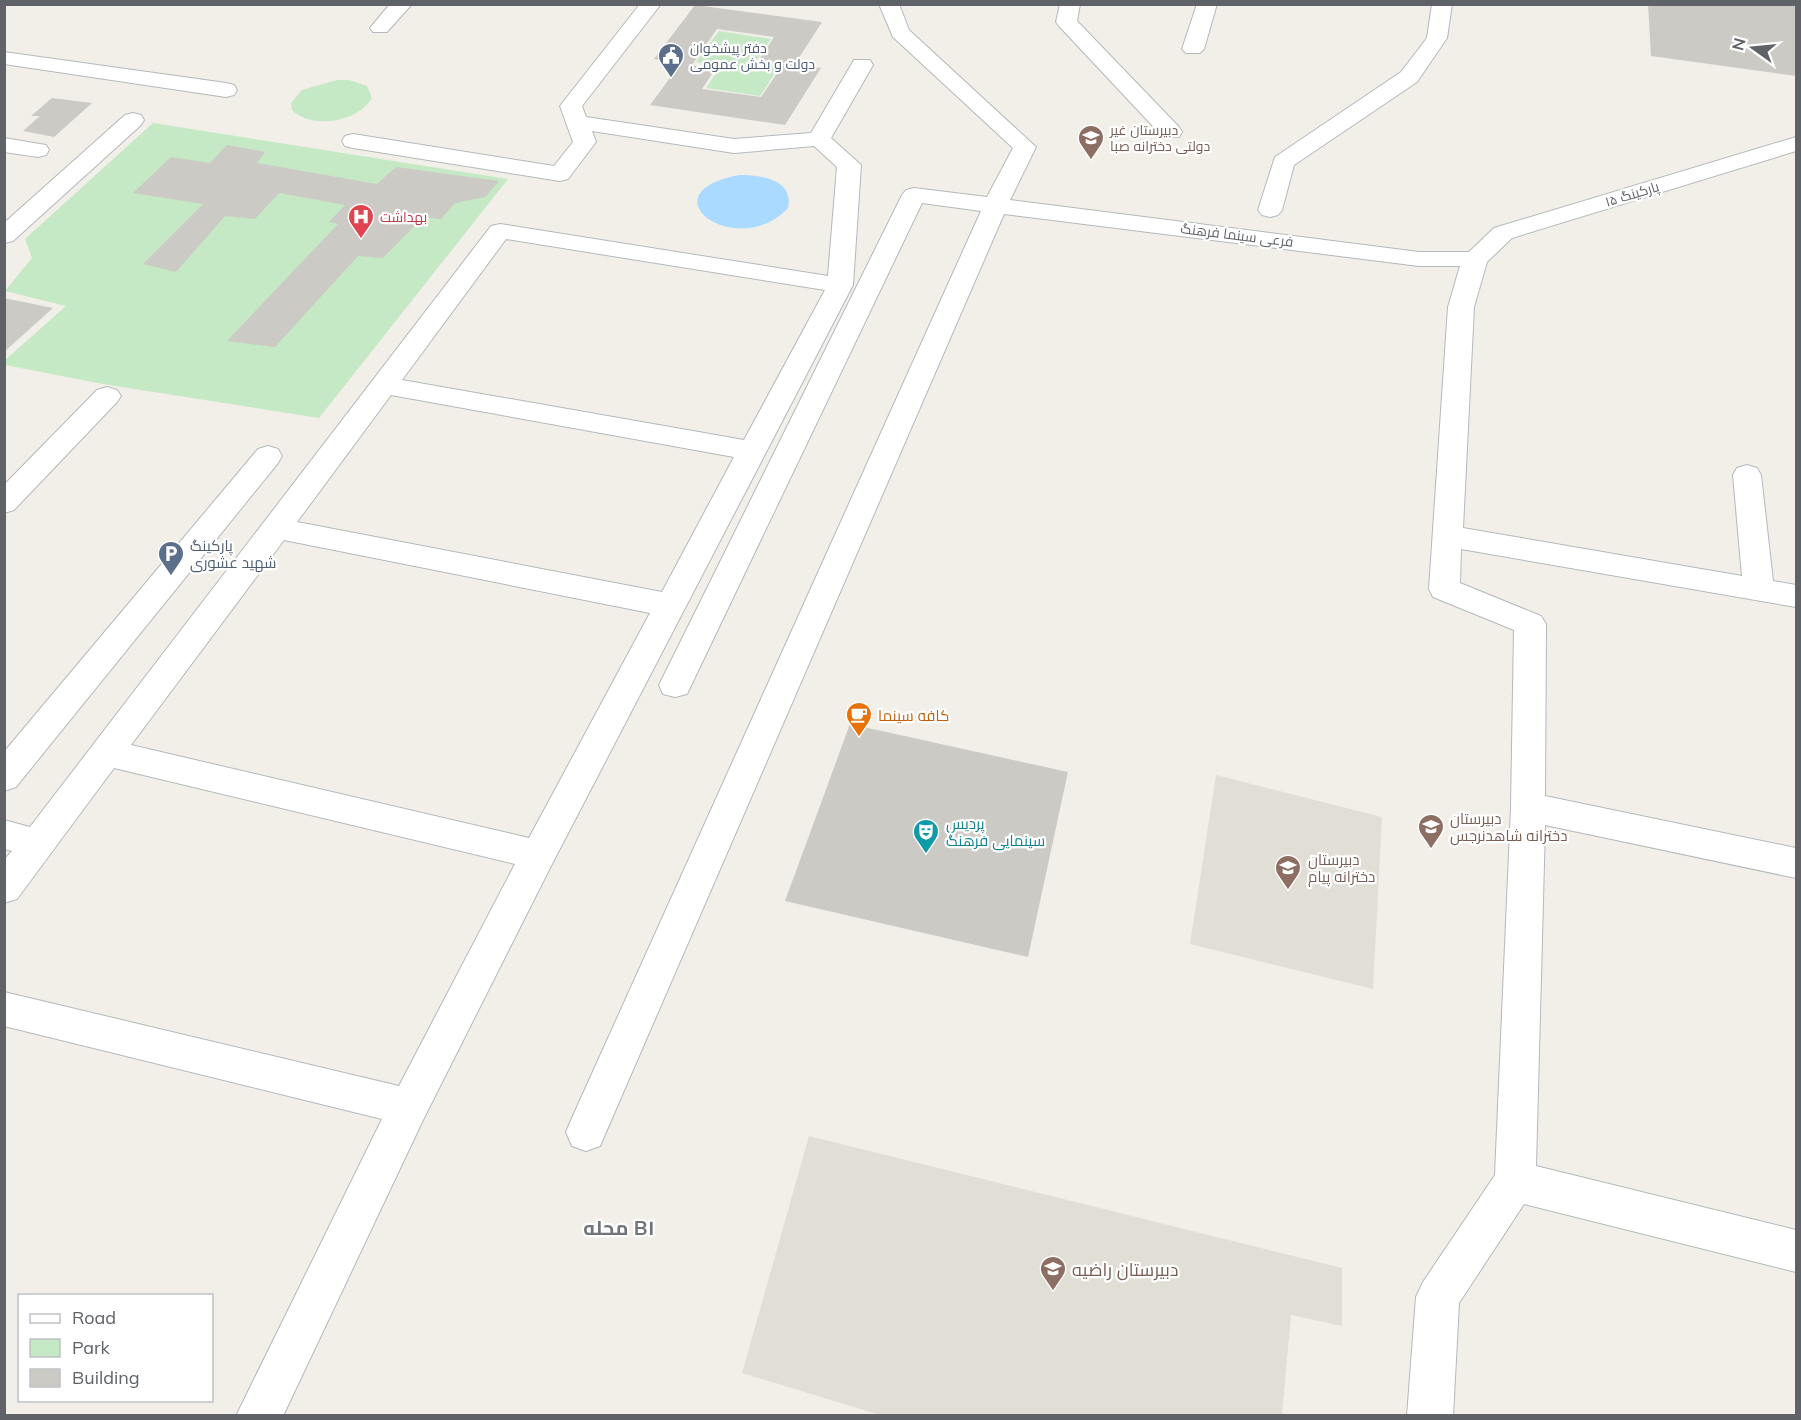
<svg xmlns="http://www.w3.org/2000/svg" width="1801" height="1420" font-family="Mulish,Cairo,sans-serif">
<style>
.education{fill:#e1ded6}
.green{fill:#c5e8c5}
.water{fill:#aadaff}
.building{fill:#cccac5;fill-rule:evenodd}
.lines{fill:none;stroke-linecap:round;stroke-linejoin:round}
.minor-casing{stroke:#b5b8bc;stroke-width:2}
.minor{fill:#fff;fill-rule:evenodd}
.labels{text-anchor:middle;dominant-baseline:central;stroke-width:4.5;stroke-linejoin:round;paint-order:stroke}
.far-service-label{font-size:14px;fill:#4e5e75;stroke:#fff;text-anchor:start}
.far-education-label{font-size:14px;fill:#785e54;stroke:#fff;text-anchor:start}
.far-street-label{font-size:14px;fill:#5f6368;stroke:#fff}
.far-health-label{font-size:14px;fill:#be3a42;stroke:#fff;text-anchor:start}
.service-label{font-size:15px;fill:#4e5e75;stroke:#fff;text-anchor:start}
.food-label{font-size:15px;fill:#c56008;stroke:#fff;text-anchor:start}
.education-label{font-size:15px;fill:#785e54;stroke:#fff;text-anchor:start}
.culture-label{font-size:15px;fill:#0d838f;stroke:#fff;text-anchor:start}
.near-education-label{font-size:18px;fill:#785e54;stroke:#fff;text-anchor:start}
.near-neighbourhood-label{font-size:20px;font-weight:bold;fill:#70757a;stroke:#fff}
</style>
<rect width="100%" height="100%" fill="#f1efe8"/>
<!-- education -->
<g class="education">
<path d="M1216 775 1382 817 1373 989 1190 944Z"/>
<path d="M809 1136 1342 1268V1326L1291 1315 1282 1415H880L742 1373Z"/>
</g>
<!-- green -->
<g class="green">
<path d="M719 31 771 39 756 61 780 65 760 96 706 88 721 66 696 62Z"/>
<path d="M337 80H349L367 86 372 98C358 122 312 130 292 110L291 103 302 90Z"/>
<path d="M153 123 508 179 319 418 103 384 5 365 4 361 66 306 5 291 32 258 25 239Z"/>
</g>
<!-- water -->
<path class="water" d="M740 175C761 175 794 179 788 208 736 263 642 192 740 175Z"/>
<!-- building -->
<g class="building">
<path d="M1648 4H1796V76L1651 56Z"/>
<path d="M695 5 822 22 795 64 821 68 785 125 650 105 681 63 654 59ZM717 29 774 37 759 60 784 63 761 97 702 89 716 68 692 65Z"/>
<path d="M52 98 92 103 54 137 23 131 40 116H31Z"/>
<path d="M227 145 265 152 257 163 377 184 396 167 499 181 485 197 455 203 441 219 423 217 383 258 358 256 275 347 227 341 338 224 329 222 345 205 279 193 255 219 225 216 176 272 143 264 203 204 133 193 171 157 210 163Z"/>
<path d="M4 298 53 308 4 352Z"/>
<path d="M850 724 1068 772 1028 957 785 901Z"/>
</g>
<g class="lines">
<defs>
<g id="minor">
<path d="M390 4H412L387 32H373L370 28Z"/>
<path d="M640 4H661L582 106 586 117 734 139 811 133 854 60H870L873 65 831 138 861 165 853 285 551 866 423 1120 283 1416H236L382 1119 4 1026V992L399 1086 515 864 114 768 17 899 4 903V860L12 851 4 849V820L30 827 491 226 500 224 828 276 837 167 814 146 734 153 592 131 596 142 568 179 560 181 353 148 345 146 342 141 345 136 353 134 554 166 573 142 560 106ZM506 239 825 290 744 440 402 380ZM391 395 734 457 662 592 297 522ZM284 540 650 613 529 838 131 745Z"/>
<path d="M879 4H899L909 30 1036 147 1010 200 1419 252H1469L1494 228 1796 137V151L1512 238 1487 262 1474 307 1463 528 1742 576 1733 475 1737 468 1747 465 1757 468 1761 475 1773 581 1796 585V607L1461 549 1460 583 1541 616 1546 624 1545 796 1796 848V878L1545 825 1536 1166 1796 1230V1272L1524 1204 1459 1303 1453 1416H1407L1416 1297 1423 1282 1495 1175 1511 807 1514 630 1433 597 1429 589 1448 307 1460 266H1419L1004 214 600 1146 586 1151 572 1146 566 1132 572 1118 981 211 922 203 687 694 675 697 663 694 659 685 902 195 906 190 914 188 987 197 1013 148 893 37Z"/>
<path d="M1060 4H1080L1077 21 1179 127 1182 132 1179 137H1163L1059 26 1056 22Z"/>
<path d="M1197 4H1217L1204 49 1200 53H1186L1182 49Z"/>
<path d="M1432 4H1452L1447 38 1417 82 1294 165 1282 210 1278 215 1270 217 1262 215 1258 210 1275 157 1401 72 1427 38Z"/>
<path d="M4 52 226 83 234 85 237 90 234 95 226 97 4 64Z"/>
<path d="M133 113 141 115 144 120 141 125 13 241 4 243V223L125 115Z"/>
<path d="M4 138 46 145 49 150 46 155 38 157 4 152Z"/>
<path d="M107 387 117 390 121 396 117 402 14 510 4 513V485L97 390Z"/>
<path d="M268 446 278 449 282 456 278 463 16 787 4 791V752L258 449Z"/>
</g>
</defs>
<!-- minor casing -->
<use href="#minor" class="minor-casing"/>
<!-- minor -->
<use href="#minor" class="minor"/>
</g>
<!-- icons -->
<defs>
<symbol id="civic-pin" viewBox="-11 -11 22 30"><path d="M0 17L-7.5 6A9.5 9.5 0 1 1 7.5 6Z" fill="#5c6f8a" stroke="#fff"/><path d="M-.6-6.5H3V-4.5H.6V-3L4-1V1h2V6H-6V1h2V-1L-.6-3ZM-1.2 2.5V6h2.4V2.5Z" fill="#fff"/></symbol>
<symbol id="school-pin" viewBox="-11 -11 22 30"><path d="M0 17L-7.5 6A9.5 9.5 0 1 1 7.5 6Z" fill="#8d6e63" stroke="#fff"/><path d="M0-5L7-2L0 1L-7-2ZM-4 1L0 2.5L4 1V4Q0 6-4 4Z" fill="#fff"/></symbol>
<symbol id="hospital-pin" viewBox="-11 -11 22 30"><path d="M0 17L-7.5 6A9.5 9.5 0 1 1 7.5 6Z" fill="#e0444e" stroke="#fff"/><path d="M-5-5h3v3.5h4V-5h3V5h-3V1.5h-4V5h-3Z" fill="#fff"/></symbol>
<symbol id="parking-pin" viewBox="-11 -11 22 30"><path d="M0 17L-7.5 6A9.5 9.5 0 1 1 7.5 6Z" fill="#5c6f8a" stroke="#fff"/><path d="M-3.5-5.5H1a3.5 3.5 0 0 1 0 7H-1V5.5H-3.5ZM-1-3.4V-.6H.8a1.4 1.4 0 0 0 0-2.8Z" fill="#fff"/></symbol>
<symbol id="cafe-pin" viewBox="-11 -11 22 30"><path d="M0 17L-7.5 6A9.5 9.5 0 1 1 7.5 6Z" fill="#e8710a" stroke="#fff"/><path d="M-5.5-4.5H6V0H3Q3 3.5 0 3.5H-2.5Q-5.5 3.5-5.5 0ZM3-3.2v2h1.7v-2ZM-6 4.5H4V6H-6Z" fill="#fff"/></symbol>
<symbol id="theatre-pin" viewBox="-11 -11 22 30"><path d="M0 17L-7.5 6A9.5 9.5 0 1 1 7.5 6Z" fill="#0f9aa8" stroke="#fff"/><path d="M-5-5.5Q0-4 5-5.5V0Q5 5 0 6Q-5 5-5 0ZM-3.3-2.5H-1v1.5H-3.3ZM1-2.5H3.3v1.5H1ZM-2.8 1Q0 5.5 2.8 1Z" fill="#fff"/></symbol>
</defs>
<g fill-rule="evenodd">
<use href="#civic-pin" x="656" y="41" width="30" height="40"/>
<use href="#school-pin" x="1076" y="123" width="30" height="40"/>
<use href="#hospital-pin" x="346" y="202" width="30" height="40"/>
<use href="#parking-pin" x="156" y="539" width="30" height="40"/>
<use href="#cafe-pin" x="844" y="700" width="30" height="40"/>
<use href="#school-pin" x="1416" y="812" width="30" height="40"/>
<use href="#theatre-pin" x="911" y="817" width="30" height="40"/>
<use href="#school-pin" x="1273" y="853" width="30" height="40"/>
<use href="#school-pin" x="1038" y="1254" width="30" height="40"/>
</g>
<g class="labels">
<!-- far-service labels -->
<g class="far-service-label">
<text x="690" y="48">دفتر پیشخوان<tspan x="690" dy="16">دولت و بخش عمومی</tspan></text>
</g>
<!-- far-education labels -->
<g class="far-education-label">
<text x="1110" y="130">دبیرستان غیر<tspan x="1110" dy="16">دولتی دخترانه صبا</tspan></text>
</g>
<!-- far-street labels -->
<g class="far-street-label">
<text transform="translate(1632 194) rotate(-17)">پارکینگ ۱۵</text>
<text transform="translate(1237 235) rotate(7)">فرعی سینما فرهنگ</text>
</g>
<!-- far-health labels -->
<g class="far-health-label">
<text x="380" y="217">بهداشت</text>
</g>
<!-- service labels -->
<g class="service-label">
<text x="190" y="545">پارکینگ<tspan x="190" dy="17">شهید عشوری</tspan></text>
</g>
<!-- food labels -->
<g class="food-label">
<text x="878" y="715">کافه سینما</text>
</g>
<!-- education labels -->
<g class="education-label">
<text x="1450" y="818">دبیرستان<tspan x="1450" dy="17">دخترانه شاهدنرجس</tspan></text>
<text x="1308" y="859">دبیرستان<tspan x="1308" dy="17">دخترانه پیام</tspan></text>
</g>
<!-- culture labels -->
<g class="culture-label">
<text x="946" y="823">پردیس<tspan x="946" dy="17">سینمایی فرهنگ</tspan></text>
</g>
<!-- near-education labels -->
<g class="near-education-label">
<text x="1072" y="1269">دبیرستان راضیه</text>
</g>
<!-- near-neighbourhood labels -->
<g class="near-neighbourhood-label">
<text x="619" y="1227">محله B۱</text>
</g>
</g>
<!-- border -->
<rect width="1801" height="1420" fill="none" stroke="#5f6368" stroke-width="12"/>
<!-- legend -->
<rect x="18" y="1294" width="195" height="108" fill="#ffffff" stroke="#bfc1c3" stroke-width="1.5"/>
<rect x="30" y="1314" width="30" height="9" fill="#ffffff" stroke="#bfc1c3" stroke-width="1.5"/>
<text x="72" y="1324" font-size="18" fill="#5f6368">Road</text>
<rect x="30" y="1339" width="30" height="18" fill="#c5e8c5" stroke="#bfc1c3" stroke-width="1.5"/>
<text x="72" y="1354" font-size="18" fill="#5f6368">Park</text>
<rect x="30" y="1369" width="30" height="18" fill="#cccac5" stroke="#bfc1c3" stroke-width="1.5"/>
<text x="72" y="1384" font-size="18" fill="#5f6368">Building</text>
<!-- north arrow -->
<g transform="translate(1753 48) rotate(285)" stroke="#ffffff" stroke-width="4.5" paint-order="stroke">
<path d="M0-4.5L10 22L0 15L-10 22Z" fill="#5f6368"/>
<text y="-9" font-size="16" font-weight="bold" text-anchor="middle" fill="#5f6368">N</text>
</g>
</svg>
